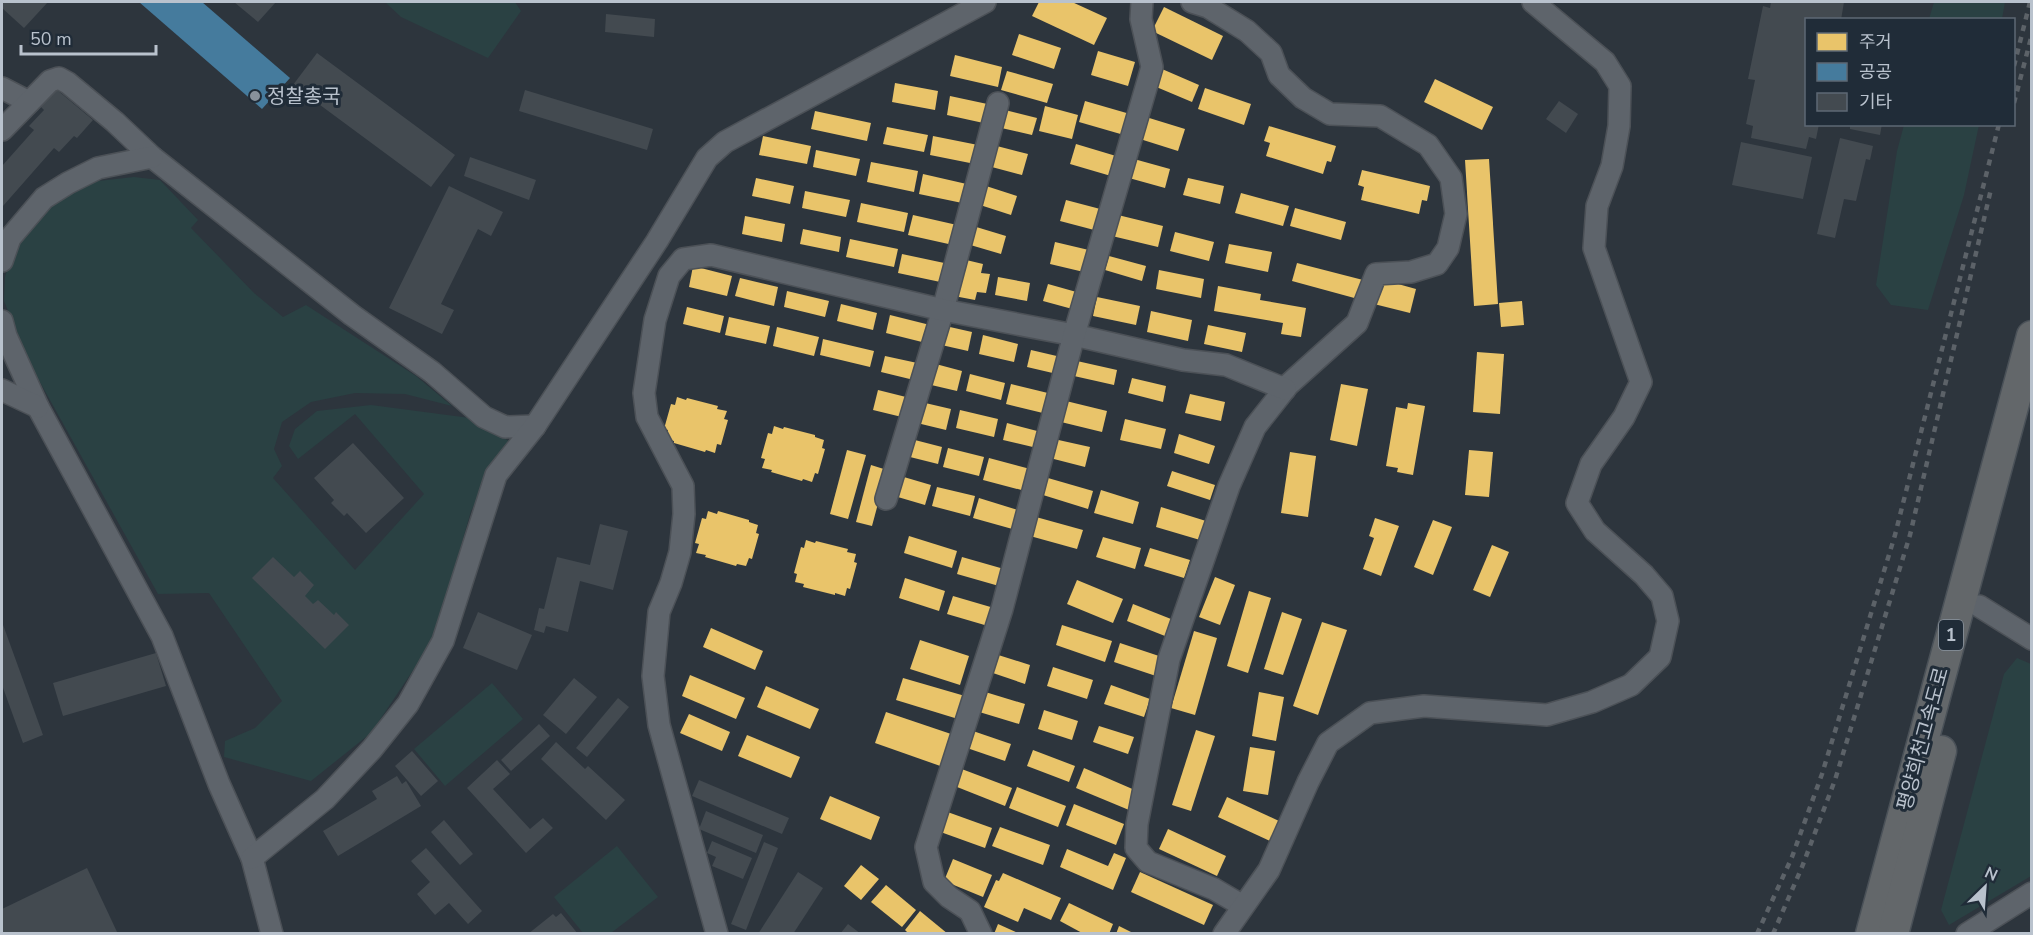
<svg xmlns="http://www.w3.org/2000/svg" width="2033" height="935" font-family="'Nunito Sans','Noto Sans KR',sans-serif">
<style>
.green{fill:#2a4143}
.homes{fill:#e9c46a}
.public{fill:#457b9d}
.building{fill:#434a50}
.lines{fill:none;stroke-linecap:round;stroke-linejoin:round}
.minor-casing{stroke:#4c5157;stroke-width:24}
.highway-casing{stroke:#4a5158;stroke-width:33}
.minor{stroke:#5e646b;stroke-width:21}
.highway{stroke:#63676a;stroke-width:30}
.rail{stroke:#5c6268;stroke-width:4.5;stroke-dasharray:6 6;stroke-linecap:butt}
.poi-dot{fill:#88919b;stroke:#202c38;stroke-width:2}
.labels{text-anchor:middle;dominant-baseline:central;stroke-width:6;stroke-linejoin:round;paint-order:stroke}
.shield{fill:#202c38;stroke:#8b95a0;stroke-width:1.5}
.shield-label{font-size:18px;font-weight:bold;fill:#b9c2cd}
.poi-label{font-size:20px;fill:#b9c2cd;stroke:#202c38;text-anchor:start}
.street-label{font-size:20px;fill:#b9c2cd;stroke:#202c38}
</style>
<rect width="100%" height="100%" fill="#2d353d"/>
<!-- green -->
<g class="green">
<path d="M385 2H515L521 11 488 58 401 17Z"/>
<path d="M1934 2H2005L2002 19H1929Z"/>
<path d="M1904 125H1979L1964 195 1928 310 1891 305 1876 285 1897 151Z"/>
<path d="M134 177 160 180 198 220 191 228 254 293 283 317 306 305 416 376 452 406 405 394 355 393 311 402 282 422 274 449 282 466 273 478 355 570 424 494 355 414 298 459 289 446 295 429 317 411 371 405 470 418 512 443 498 458 471 511 446 598 430 645 371 733 311 781 224 757 225 741 255 728 282 701 209 593 158 594 31 366 4 301 5 277 14 248 31 223 60 197 98 181Z"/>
<path d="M2017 658 2031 664V876L1949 925 1941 910 2004 674Z"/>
<path d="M492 683 523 719 445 786 414 749Z"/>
<path d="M617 846 658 897 611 933H583L554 897Z"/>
</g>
<!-- homes -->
<g class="homes">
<path d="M1039 2H1072L1107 18 1094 45 1032 16Z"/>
<path d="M1164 7 1223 36 1212 60 1152 31Z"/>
<path d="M1019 34 1061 48 1054 69 1012 55Z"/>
<path d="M1098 51 1135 62 1128 86 1091 75Z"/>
<path d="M955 55 1002 67 998 87 950 76Z"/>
<path d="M1162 69 1199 85 1192 102 1154 86Z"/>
<path d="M1007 71 1053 84 1047 103 1001 90Z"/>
<path d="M1435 79 1493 107 1482 130 1424 102Z"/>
<path d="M895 83 938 91 935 110 892 102Z"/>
<path d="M1205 88 1251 104 1244 125 1198 109Z"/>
<path d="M950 96 992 105 988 124 947 115Z"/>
<path d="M1085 101 1130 114 1124 135 1079 122Z"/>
<path d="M1045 106 1078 115 1072 139 1039 131Z"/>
<path d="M1001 109 1037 118 1032 135 997 127Z"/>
<path d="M815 111 871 123 867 141 811 129Z"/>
<path d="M1146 117 1185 129 1178 151 1140 139Z"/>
<path d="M1269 126 1336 146 1331 162 1327 161 1323 174 1266 156 1270 143 1264 141Z"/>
<path d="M887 127 928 135 924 152 883 144Z"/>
<path d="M763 136 811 146 807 164 759 155Z"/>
<path d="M933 136 978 145 975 164 930 155Z"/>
<path d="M1076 144 1116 156 1111 176 1070 164Z"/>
<path d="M993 145 1028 154 1022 175 988 166Z"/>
<path d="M816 150 860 159 856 176 813 167Z"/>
<path d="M1134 159 1170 169 1165 188 1129 178Z"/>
<path d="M1489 159 1498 304 1474 306 1465 160Z"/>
<path d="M871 162 918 171 914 192 867 182Z"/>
<path d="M1362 170 1430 186 1427 201 1422 200 1419 214 1361 200 1364 187 1358 185Z"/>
<path d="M923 174 971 185 967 204 919 194Z"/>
<path d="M756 178 794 186 790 204 752 196Z"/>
<path d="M1188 178 1224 186 1220 204 1183 195Z"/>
<path d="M983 185 1017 196 1011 215 977 204Z"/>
<path d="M805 191 850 200 846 217 802 208Z"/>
<path d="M1241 193 1289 206 1283 226 1235 213Z"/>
<path d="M1066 200 1104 210 1098 231 1060 221Z"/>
<path d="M861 203 908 213 904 232 857 222Z"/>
<path d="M1295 208 1346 222 1341 240 1290 226Z"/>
<path d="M913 215 957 225 953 245 908 235Z"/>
<path d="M1118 215 1163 226 1158 247 1112 236Z"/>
<path d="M745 216 785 224 782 242 742 234Z"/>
<path d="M973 226 1006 236 1001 254 967 244Z"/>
<path d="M803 229 841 237 839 252 800 244Z"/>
<path d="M1175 232 1214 242 1209 261 1170 251Z"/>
<path d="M850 239 898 249 894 267 846 257Z"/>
<path d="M1055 242 1093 251 1088 273 1050 264Z"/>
<path d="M1229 244 1272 252 1268 272 1225 263Z"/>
<path d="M902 254 949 264 945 283 898 273Z"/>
<path d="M1109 256 1146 266 1142 281 1105 270Z"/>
<path d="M962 259 983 264 981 273 990 274 986 293 977 292 975 300 954 296Z"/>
<path d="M1297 263 1363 280 1358 299 1292 281Z"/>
<path d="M693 266 732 276 727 296 689 287Z"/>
<path d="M1159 270 1204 279 1201 298 1156 289Z"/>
<path d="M998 277 1030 283 1027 301 995 295Z"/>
<path d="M740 278 778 287 774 306 735 296Z"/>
<path d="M1380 279 1416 289 1410 313 1374 304Z"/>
<path d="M1048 284 1080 293 1076 310 1043 301Z"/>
<path d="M1218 286 1261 294 1260 300 1306 308 1301 337 1281 334 1283 323 1214 311Z"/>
<path d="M787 291 829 301 825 317 784 307Z"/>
<path d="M1097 297 1140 306 1136 325 1093 316Z"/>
<path d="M1522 301 1524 325 1501 327 1499 303Z"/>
<path d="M841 304 877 313 873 330 837 321Z"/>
<path d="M687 307 724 316 720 333 683 324Z"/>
<path d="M1151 311 1192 320 1188 341 1147 332Z"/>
<path d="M890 315 934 326 930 344 886 333Z"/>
<path d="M729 317 770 326 766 344 725 335Z"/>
<path d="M941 325 972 332 968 351 937 344Z"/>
<path d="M1208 325 1246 333 1242 352 1204 344Z"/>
<path d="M777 327 819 337 814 356 773 346Z"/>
<path d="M983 335 1018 344 1014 362 979 354Z"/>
<path d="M823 339 874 351 870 367 820 355Z"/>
<path d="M1031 350 1061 357 1057 374 1027 367Z"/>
<path d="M1477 352 1504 354 1500 414 1473 412Z"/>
<path d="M885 356 922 364 918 381 881 372Z"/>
<path d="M1077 361 1117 370 1114 385 1074 376Z"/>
<path d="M932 363 962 371 957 391 927 384Z"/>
<path d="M970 374 1005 383 1001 400 966 391Z"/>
<path d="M1132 378 1166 386 1163 402 1128 393Z"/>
<path d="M1011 384 1052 394 1047 414 1006 404Z"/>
<path d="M1341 384 1368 389 1357 446 1330 440Z"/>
<path d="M878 390 910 398 906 418 873 410Z"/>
<path d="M1190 394 1225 402 1221 421 1185 413Z"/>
<path d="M677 397 686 400 687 398 718 406 717 409 727 411 724 419 728 420 721 445 717 444 715 453 706 450 705 452 674 443V441L665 439 668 430 664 429 671 404 675 405Z"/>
<path d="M1066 401 1107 411 1102 432 1061 422Z"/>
<path d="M921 402 951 409 946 430 917 423Z"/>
<path d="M1408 403 1425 406 1413 475 1397 472 1398 468 1386 466 1396 407 1407 409Z"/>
<path d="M960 410 998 419 994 437 956 428Z"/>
<path d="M1125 419 1166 429 1161 449 1120 440Z"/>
<path d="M1007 423 1041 432 1037 448 1003 440Z"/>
<path d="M774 426 783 429 784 427 815 435V437L824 440 822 448 825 449 818 474 815 473 812 482 803 479 802 481 771 472 772 470 762 468 765 459 761 458 768 433 772 434Z"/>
<path d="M1179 434 1215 446 1209 464 1174 453Z"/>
<path d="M911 439 942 447 938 464 906 456Z"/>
<path d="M1054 439 1090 447 1085 467 1050 458Z"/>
<path d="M948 448 984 457 979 476 943 467Z"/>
<path d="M847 450 866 455 848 519 830 514Z"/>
<path d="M1469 450 1493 452 1489 497 1465 495Z"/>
<path d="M1290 452 1316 456 1308 517 1281 513Z"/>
<path d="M989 458 1034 470 1029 492 983 480Z"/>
<path d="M871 465 887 470 872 526 856 522Z"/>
<path d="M1172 471 1215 485 1210 500 1167 486Z"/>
<path d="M897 475 931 485 925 505 891 495Z"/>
<path d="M1048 478 1093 491 1088 509 1043 495Z"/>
<path d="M937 487 975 496 970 516 932 506Z"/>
<path d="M1101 490 1139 502 1133 524 1094 513Z"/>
<path d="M979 498 1021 511 1016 530 973 518Z"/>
<path d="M1161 507 1206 521 1200 540 1156 527Z"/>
<path d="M708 511 717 514 718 511 749 520V522L758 525 756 533 759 534 752 559 749 558 746 566 737 564 736 566 705 557 706 555 696 553 699 544 695 543 702 518 706 519Z"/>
<path d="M1036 517 1083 530 1077 549 1030 536Z"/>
<path d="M1375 518 1399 526 1381 576 1363 569 1374 538 1369 536Z"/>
<path d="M1433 520 1452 527 1433 575 1414 567Z"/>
<path d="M909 536 957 551 952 568 904 553Z"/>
<path d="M1103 537 1141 548 1135 569 1096 557Z"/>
<path d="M806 540 815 543 816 541 848 549 847 552 856 554 854 562 857 563 850 589 847 588 845 596 835 593V595L803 587 804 584 795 582 797 574 794 573 801 547 804 548Z"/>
<path d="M1492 545 1509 552 1490 597 1473 590Z"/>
<path d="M1150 548 1190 560 1184 578 1144 566Z"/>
<path d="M962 557 1004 569 999 586 957 574Z"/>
<path d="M1215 577 1235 585 1220 625 1199 617Z"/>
<path d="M905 578 945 591 939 611 899 598Z"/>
<path d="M1077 580 1123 599 1113 623 1067 604Z"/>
<path d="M1249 591 1271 598 1248 673 1227 666Z"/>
<path d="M953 596 994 608 988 626 947 614Z"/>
<path d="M1133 604 1171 619 1165 636 1127 621Z"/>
<path d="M1282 612 1302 619 1283 675 1264 669Z"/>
<path d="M1322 622 1347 630 1318 715 1293 706Z"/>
<path d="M1062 625 1112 641 1105 662 1056 645Z"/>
<path d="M711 628 763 651 755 670 703 647Z"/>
<path d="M1194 631 1217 638 1195 715 1171 708Z"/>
<path d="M920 640 969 656 960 685 910 669Z"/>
<path d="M1120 643 1162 657 1156 676 1114 662Z"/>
<path d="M992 653 1030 665 1025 684 987 671Z"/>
<path d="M1053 667 1093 680 1087 699 1047 686Z"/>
<path d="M690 675 745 698 736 719 682 696Z"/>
<path d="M903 678 965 696 958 719 896 700Z"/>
<path d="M1111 685 1150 699 1144 717 1104 704Z"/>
<path d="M766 686 819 709 810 729 757 707Z"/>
<path d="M982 691 1025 704 1019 724 976 711Z"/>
<path d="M1259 692 1284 697 1276 741 1252 736Z"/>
<path d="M1044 710 1078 721 1072 740 1038 729Z"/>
<path d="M886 712 957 736 946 768 875 743Z"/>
<path d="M689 714 730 732 722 751 680 733Z"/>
<path d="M1099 726 1134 737 1128 754 1093 742Z"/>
<path d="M1196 730 1215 736 1191 811 1172 805Z"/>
<path d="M973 731 1011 744 1005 761 967 748Z"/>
<path d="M747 735 800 757 791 778 738 756Z"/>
<path d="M1250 747 1275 751 1268 795 1243 791Z"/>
<path d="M1033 750 1075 766 1069 782 1027 766Z"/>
<path d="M959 768 1012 788 1005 806 952 785Z"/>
<path d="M1084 768 1137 791 1129 810 1076 788Z"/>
<path d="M1017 787 1066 806 1058 827 1009 808Z"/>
<path d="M830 796 880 817 871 840 820 819Z"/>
<path d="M1227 797 1279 821 1270 841 1218 817Z"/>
<path d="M1074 804 1124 824 1116 845 1066 825Z"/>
<path d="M942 810 992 828 985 848 935 830Z"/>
<path d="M1000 827 1050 845 1043 865 992 846Z"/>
<path d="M1168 829 1226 856 1217 876 1159 849Z"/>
<path d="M1067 849 1108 866 1114 853 1126 858 1113 890 1060 867Z"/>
<path d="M953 859 992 875 983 897 944 881Z"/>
<path d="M861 865 879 879 861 900 844 886Z"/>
<path d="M1140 872 1213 905 1204 925 1131 892Z"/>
<path d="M1003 873 1061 898 1051 920 1024 908 1018 922 984 907 996 880 999 881Z"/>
<path d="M886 885 916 910 902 927 871 902Z"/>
<path d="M1069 903 1113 924 1109 934H1084L1060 921Z"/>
<path d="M920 911 948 934H909L905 930Z"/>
<path d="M998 924 1020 934H994Z"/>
<path d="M1119 926 1135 934H1116Z"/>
</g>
<!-- public -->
<path class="public" d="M139 2H202L290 78 262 109Z"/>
<!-- building -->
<g class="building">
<path d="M2 2H48L24 28 2 8Z"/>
<path d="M234 2H276L258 22Z"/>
<path d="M1771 2H1844L1841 20H1806V124H1819L1816 139 1809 137 1806 149 1751 138 1753 126 1746 124 1755 80 1748 79 1763 6 1770 8Z"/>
<path d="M606 14 655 19 654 37 605 32Z"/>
<path d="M317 53 455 155 431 187 293 85Z"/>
<path d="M56 89 93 120 77 138 74 136 59 152 54 148 3 206 2 166 34 130 29 126 44 110 40 106Z"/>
<path d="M525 90 653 129 647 150 519 111Z"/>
<path d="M1559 101 1578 114 1566 133 1546 119Z"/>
<path d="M1850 124H1882L1880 135 1850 129Z"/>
<path d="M1840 138 1873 146 1870 160 1866 159 1856 201 1844 199 1835 238 1817 234Z"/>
<path d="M1741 142 1812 157 1803 199 1732 185Z"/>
<path d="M470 157 536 180 529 200 464 176Z"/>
<path d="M449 186 503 212 491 236 478 229 441 304 454 310 442 334 389 308Z"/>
<path d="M353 443 404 498 366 533 347 513 344 516 331 503 334 500 314 478Z"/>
<path d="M600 524 628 531 613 590 580 581 568 632 546 626 544 633 534 630 539 608 544 609 557 557 590 565Z"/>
<path d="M273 557 294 577 300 571 314 585 305 596 313 604 318 600 334 615 336 612 349 625 325 649 252 578Z"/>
<path d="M478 612 532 635 517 670 463 648Z"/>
<path d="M2 622 43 735 23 743 2 685Z"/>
<path d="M156 653 166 686 63 716 53 683Z"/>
<path d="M574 678 597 697 566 734 543 715Z"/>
<path d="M618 698 629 707 587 757 576 748Z"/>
<path d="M539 724 550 736 511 771 501 760Z"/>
<path d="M556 742 585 769 588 766 625 800 606 820 541 759Z"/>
<path d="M412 751 438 781 421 796 395 766Z"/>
<path d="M497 760 510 774 493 789 530 829 543 818 553 828 526 853 467 788Z"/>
<path d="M397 776 402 784 406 781 421 806 338 856 323 831 377 799 372 791Z"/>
<path d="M699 780 789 818 782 834 692 796Z"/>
<path d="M706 811 763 835 756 853 699 829Z"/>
<path d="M444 820 473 854 460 865 431 832Z"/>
<path d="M712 841 752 858 743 879 712 866 716 857 707 853Z"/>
<path d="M764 842 778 848 746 930 731 924Z"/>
<path d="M426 848 482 911 468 924 449 903 435 915 417 894 430 882 411 861Z"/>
<path d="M87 868 118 934H2V909Z"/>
<path d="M798 872 823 888 793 934H758Z"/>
<path d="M561 913 578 934H528L553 914 556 917Z"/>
<path d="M848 924 861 934H840Z"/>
</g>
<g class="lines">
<defs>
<g id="minor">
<path d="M1192 2 1208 7 1247 31 1271 53 1279 75 1303 98 1330 114 1380 116 1428 145 1451 178 1456 214 1448 248 1437 264 1411 272 1376 274 1357 323 1288 385 1255 427 1229 486 1169 659 1137 824 1136 848 1148 862 1214 889 1243 906"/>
<path d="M2 88 29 102"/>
<path d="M2 130 50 81 59 78 68 83 115 122 152 157 352 315 432 372 484 417 505 427 535 426"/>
<path d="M2 261 10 238 44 198 68 183 98 168 152 157"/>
<path d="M2 321 6 336 38 407 162 636 219 784 252 858 272 934"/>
<path d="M2 390 38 407"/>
<path d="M886 499 943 310 998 103"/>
<path d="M1979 606 2032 639"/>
<path d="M252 858 325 799 372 749 408 704 443 641 496 475 535 426 657 241 707 158 725 142 985 2"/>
<path d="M717 934 659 725 653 676 659 612 671 583 680 552 684 514 683 486 647 417 644 393 655 320 669 276 683 259 711 255 943 310 1074 335 1183 360 1226 365 1285 389"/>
<path d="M981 934 970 911 949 897 934 882 926 847 1002 609 1074 335 1152 67 1141 19 1142 2"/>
<path d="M1224 934 1269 870 1308 782 1328 743 1370 713 1424 706 1547 715 1592 702 1631 685 1660 657 1668 621 1662 596 1644 575 1595 531 1577 503 1591 464 1624 417 1641 382 1594 248 1597 206 1612 166 1619 126 1620 86 1605 62 1533 2"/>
<path d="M1967 934 2032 893"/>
</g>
<g id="highway">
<path d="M1871 934 2032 336"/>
<path d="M1893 934 1941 751"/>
</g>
</defs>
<!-- minor casing -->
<use href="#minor" class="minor-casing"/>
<!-- highway casing -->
<use href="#highway" class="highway-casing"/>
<!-- minor -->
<use href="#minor" class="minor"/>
<!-- highway -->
<use href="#highway" class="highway"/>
<!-- rail -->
<g class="rail">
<path d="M2014 66 2030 2"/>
<path d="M2014 103 2032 34"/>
<path d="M1757 934 1792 857 1822 774 1895 535 1999 124"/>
<path d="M1773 934 1802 867 1835 780 1910 535 1991 189"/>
</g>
</g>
<!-- markers -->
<circle class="poi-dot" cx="255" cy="96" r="6"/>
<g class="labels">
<!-- shield labels -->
<rect class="shield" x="1939" y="620" width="24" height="30" rx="4.5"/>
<g class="shield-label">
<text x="1951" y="635">1</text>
</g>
<!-- poi labels -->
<g class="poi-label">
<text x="267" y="96">정찰총국</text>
</g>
<!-- street labels -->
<g class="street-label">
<text transform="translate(1923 739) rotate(-75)">평양희천고속도로</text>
</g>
</g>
<!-- border -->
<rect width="2033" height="935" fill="none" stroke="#b9c2cd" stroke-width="6"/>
<!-- legend -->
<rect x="1805" y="18" width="210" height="108" fill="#202c38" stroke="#5d6874" stroke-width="1.5"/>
<rect x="1817" y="33" width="30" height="18" fill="#e9c46a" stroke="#5d6874" stroke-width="1.5"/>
<text x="1859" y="48" font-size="18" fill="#b9c2cd">주거</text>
<rect x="1817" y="63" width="30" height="18" fill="#457b9d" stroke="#5d6874" stroke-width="1.5"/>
<text x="1859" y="78" font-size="18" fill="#b9c2cd">공공</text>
<rect x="1817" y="93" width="30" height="18" fill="#434a50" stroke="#5d6874" stroke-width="1.5"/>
<text x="1859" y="108" font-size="18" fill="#b9c2cd">기타</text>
<!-- north arrow -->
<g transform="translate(1985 887) rotate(25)" stroke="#202c38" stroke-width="4.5" paint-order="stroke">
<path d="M0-4.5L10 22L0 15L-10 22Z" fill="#b9c2cd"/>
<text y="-9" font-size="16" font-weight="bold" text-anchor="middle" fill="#b9c2cd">N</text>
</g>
<!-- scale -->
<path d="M21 45v9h135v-9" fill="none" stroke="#b9c2cd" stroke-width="3"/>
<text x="30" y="45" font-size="18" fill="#b9c2cd" stroke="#202c38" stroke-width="4.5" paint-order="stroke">50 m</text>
</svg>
